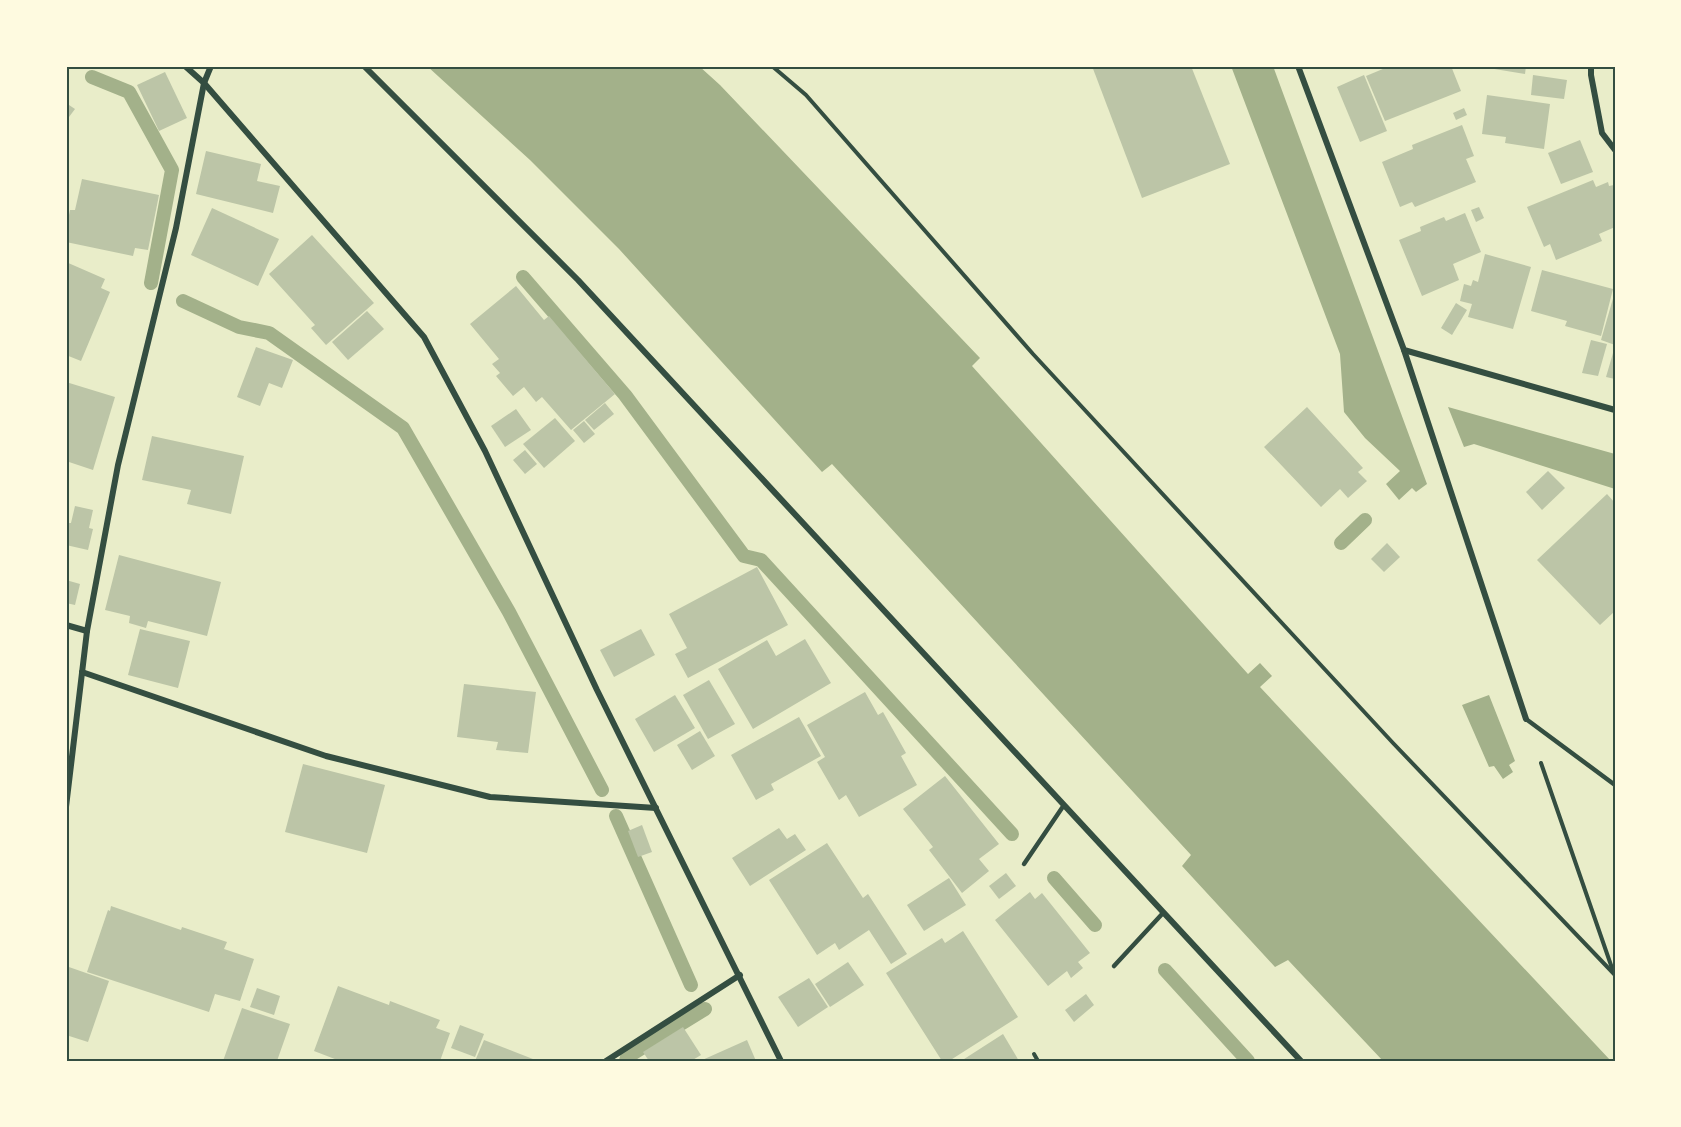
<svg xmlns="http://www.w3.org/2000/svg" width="1681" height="1127" font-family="'Fira Sans',sans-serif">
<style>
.water{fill:#a3b18a}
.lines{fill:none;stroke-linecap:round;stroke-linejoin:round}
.stream{stroke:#a3b18a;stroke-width:14}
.building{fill:#bcc5a7}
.path{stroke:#344e41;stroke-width:4}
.service{stroke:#344e41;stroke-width:4.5}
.minor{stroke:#344e41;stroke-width:6}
.neatline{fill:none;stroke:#344e41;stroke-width:2}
</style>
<rect width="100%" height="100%" fill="#e9edc9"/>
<!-- water -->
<g class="water">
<path d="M427 66H699L720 85 980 358 972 366 1248 674 1260 663 1272 676 1260 687 1611 1061H1383L1288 960 1275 967 1182 866 1191 855 832 464 822 472 619 249 530 160Z"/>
<path d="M1231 66H1273L1427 484 1416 492 1412 488 1399 500 1386 484 1400 471 1365 438 1344 412 1340 354Z"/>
<path d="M1448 407 1615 454V489L1474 444 1464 447Z"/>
<path d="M1489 695 1515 761 1509 765 1513 772 1503 779 1494 766 1489 767 1462 705Z"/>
</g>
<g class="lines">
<!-- stream -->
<g class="stream">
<path d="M92 77 129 92 172 170 151 283"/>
<path d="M523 277 625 395 744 556 761 560 1012 834"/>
<path d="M183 301 239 327 269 333 403 428 509 612 602 790"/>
<path d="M1341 543 1365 520"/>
<path d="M616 816 691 985"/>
<path d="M1054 878 1095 925"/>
<path d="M1165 970 1248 1061"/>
<path d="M626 1061 627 1057 705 1009"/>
</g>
</g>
<!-- building -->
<g class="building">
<path d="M1092 66H1191L1230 164 1142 198Z"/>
<path d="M1390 66H1451L1461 91 1385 121 1366 76Z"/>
<path d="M1476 66H1526L1525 74Z"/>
<path d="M165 72 187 118 159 131 137 85Z"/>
<path d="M1364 75 1387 131 1360 142 1337 87Z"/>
<path d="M1533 75 1567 80 1564 99 1531 95Z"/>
<path d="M1487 95 1550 104 1544 149 1505 143 1506 137 1482 134Z"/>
<path d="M66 103 75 109 66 121Z"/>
<path d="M1464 108 1467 115 1456 120 1453 113Z"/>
<path d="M1462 125 1474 156 1466 159 1476 182 1415 207 1412 202 1400 207 1382 162 1413 149 1412 145Z"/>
<path d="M1580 140 1593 172 1561 184 1548 153Z"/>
<path d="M206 151 261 164 257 181 280 186 273 213 196 194Z"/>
<path d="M82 179 159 195 148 250 135 248 133 256 66 242V230L70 210H75Z"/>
<path d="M1593 180 1596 187 1608 182 1609 186 1614 185 1615 227 1599 234 1602 241 1556 260 1550 244 1544 247 1527 207Z"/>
<path d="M1479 207 1484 218 1476 222 1471 210Z"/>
<path d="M212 208 279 239 258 286 191 255Z"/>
<path d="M1465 213 1481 252 1453 264 1459 280 1422 296 1399 240 1421 231 1420 227 1444 217 1446 221Z"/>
<path d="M312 235 374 303 326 345 311 328 315 325 269 274Z"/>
<path d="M1485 254 1531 267 1513 329 1468 317 1472 304 1460 301 1464 284 1471 286 1473 280 1478 282Z"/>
<path d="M66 262 105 279 101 288 110 292 81 361 66 355Z"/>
<path d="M1542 270 1613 289 1601 336 1565 326 1567 321 1531 311Z"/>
<path d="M516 286 544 320 549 316 615 394 571 430 542 397 536 402 524 387 513 396 496 376 500 373 492 364 499 359 470 324Z"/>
<path d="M1614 295H1615V345L1601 340Z"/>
<path d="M1456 303 1467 310 1452 335 1441 328Z"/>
<path d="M367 311 384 329 348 360 332 342Z"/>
<path d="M1591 340 1607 344 1598 376 1582 373Z"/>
<path d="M256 347 293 360 282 388 269 383 260 406 237 397Z"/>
<path d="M1613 353 1615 354V379L1606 377Z"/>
<path d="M66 382 115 397 93 470 66 461Z"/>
<path d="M605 403 614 414 594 430 585 420Z"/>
<path d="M1307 407 1363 468 1358 472 1367 481 1348 498 1340 489 1321 507 1264 447Z"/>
<path d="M516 409 531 430 505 447 491 426Z"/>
<path d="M555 418 575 441 544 468 523 444Z"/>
<path d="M584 421 595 434 584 443 573 430Z"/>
<path d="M152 436 244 456 231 514 187 504 191 490 142 480Z"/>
<path d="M525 450 537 464 525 474 513 460Z"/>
<path d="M1548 471 1565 488 1542 510 1526 492Z"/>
<path d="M1607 494 1615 503V611L1600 625 1537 560Z"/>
<path d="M75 506 93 510 89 528 93 529 88 550 66 545V528L67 523H71Z"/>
<path d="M1387 543 1400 557 1384 572 1371 559Z"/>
<path d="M119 555 221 582 207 636 148 621 146 628 129 623 130 616 105 610Z"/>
<path d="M757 567 788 625 688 678 675 654 687 648 669 614Z"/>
<path d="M66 580 80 584 75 605 66 603Z"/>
<path d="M140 629 190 641 178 688 128 675Z"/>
<path d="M641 629 655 655 614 677 600 650Z"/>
<path d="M805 639 831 683 753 729 718 669 767 640 776 656Z"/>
<path d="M709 680 735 724 708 739 683 695Z"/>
<path d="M464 684 536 692 528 753 496 750 498 742 457 737Z"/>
<path d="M865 692 878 715 883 712 906 753 901 756 917 785 859 817 846 795 839 800 817 762 825 757 807 725Z"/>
<path d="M675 695 695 728 654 752 635 719Z"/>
<path d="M799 717 821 756 771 784 774 790 756 800 731 755Z"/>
<path d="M700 731 715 756 692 770 677 745Z"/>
<path d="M303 764 385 785 367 853 285 832Z"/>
<path d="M945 776 999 844 979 859 989 871 962 893 929 850 933 847 903 809Z"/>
<path d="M642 825 652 852 638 857 628 831Z"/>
<path d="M779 828 787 839 795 834 806 850 750 886 732 858Z"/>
<path d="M827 843 863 898 868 894 907 954 891 964 869 930 839 950 835 943 817 955 769 880Z"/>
<path d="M1006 873 1016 886 999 899 989 886Z"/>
<path d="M949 878 966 905 924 931 907 905Z"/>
<path d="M1030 892 1035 899 1042 893 1090 953 1078 962 1083 968 1071 978 1067 971 1048 986 995 920Z"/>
<path d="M111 906 181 930 182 927 227 942 224 949 254 959 240 1001 215 994 209 1012 87 972 108 910 110 911Z"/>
<path d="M963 931 1018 1017 949 1061H942L886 973 942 938 945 943Z"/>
<path d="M848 962 864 985 830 1007 815 984Z"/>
<path d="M66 966 109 981 88 1042 66 1035Z"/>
<path d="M809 978 828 1007 798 1027 778 997Z"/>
<path d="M338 986 389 1005 390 1001 440 1020 436 1028 450 1033 440 1061 425 1059 424 1061H340L314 1051Z"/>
<path d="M257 988 280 996 274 1015 250 1007Z"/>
<path d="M1086 994 1094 1005 1074 1022 1065 1010Z"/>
<path d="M242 1008 290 1024 277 1061H223Z"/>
<path d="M460 1025 484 1034 475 1057 451 1048Z"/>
<path d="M683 1027 701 1055 691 1061H649L643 1052Z"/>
<path d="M1003 1034 1019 1061H961Z"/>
<path d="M484 1040 538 1061H475Z"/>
<path d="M747 1040 756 1061H700Z"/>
</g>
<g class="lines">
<!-- path -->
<g class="path">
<path d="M772 66 806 95 1033 354 1393 743 1615 975"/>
<path d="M1541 763 1613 971"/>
<path d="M1034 1054 1038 1061"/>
</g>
<!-- service -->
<g class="service">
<path d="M1526 719 1615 785"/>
<path d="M1024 864 1064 805"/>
<path d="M1114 966 1163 913"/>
</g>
<!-- minor -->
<g class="minor">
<path d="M185 66 204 83 424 337 485 451 597 690 781 1061"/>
<path d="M364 66 578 280 1301 1061"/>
<path d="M1298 66 1404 350 1615 410"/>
<path d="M1591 66V75L1602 133 1615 150"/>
<path d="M1404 350 1526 719"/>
<path d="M66 625 87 631"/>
<path d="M82 672 326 756 490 797 656 808"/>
<path d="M66 807 87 631 118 465 176 228 204 83 211 66"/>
<path d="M606 1061 740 975"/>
</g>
</g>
<!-- border -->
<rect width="1681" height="1127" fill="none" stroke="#fefae0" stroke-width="135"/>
<rect x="68" y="68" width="1546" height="992" class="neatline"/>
</svg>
